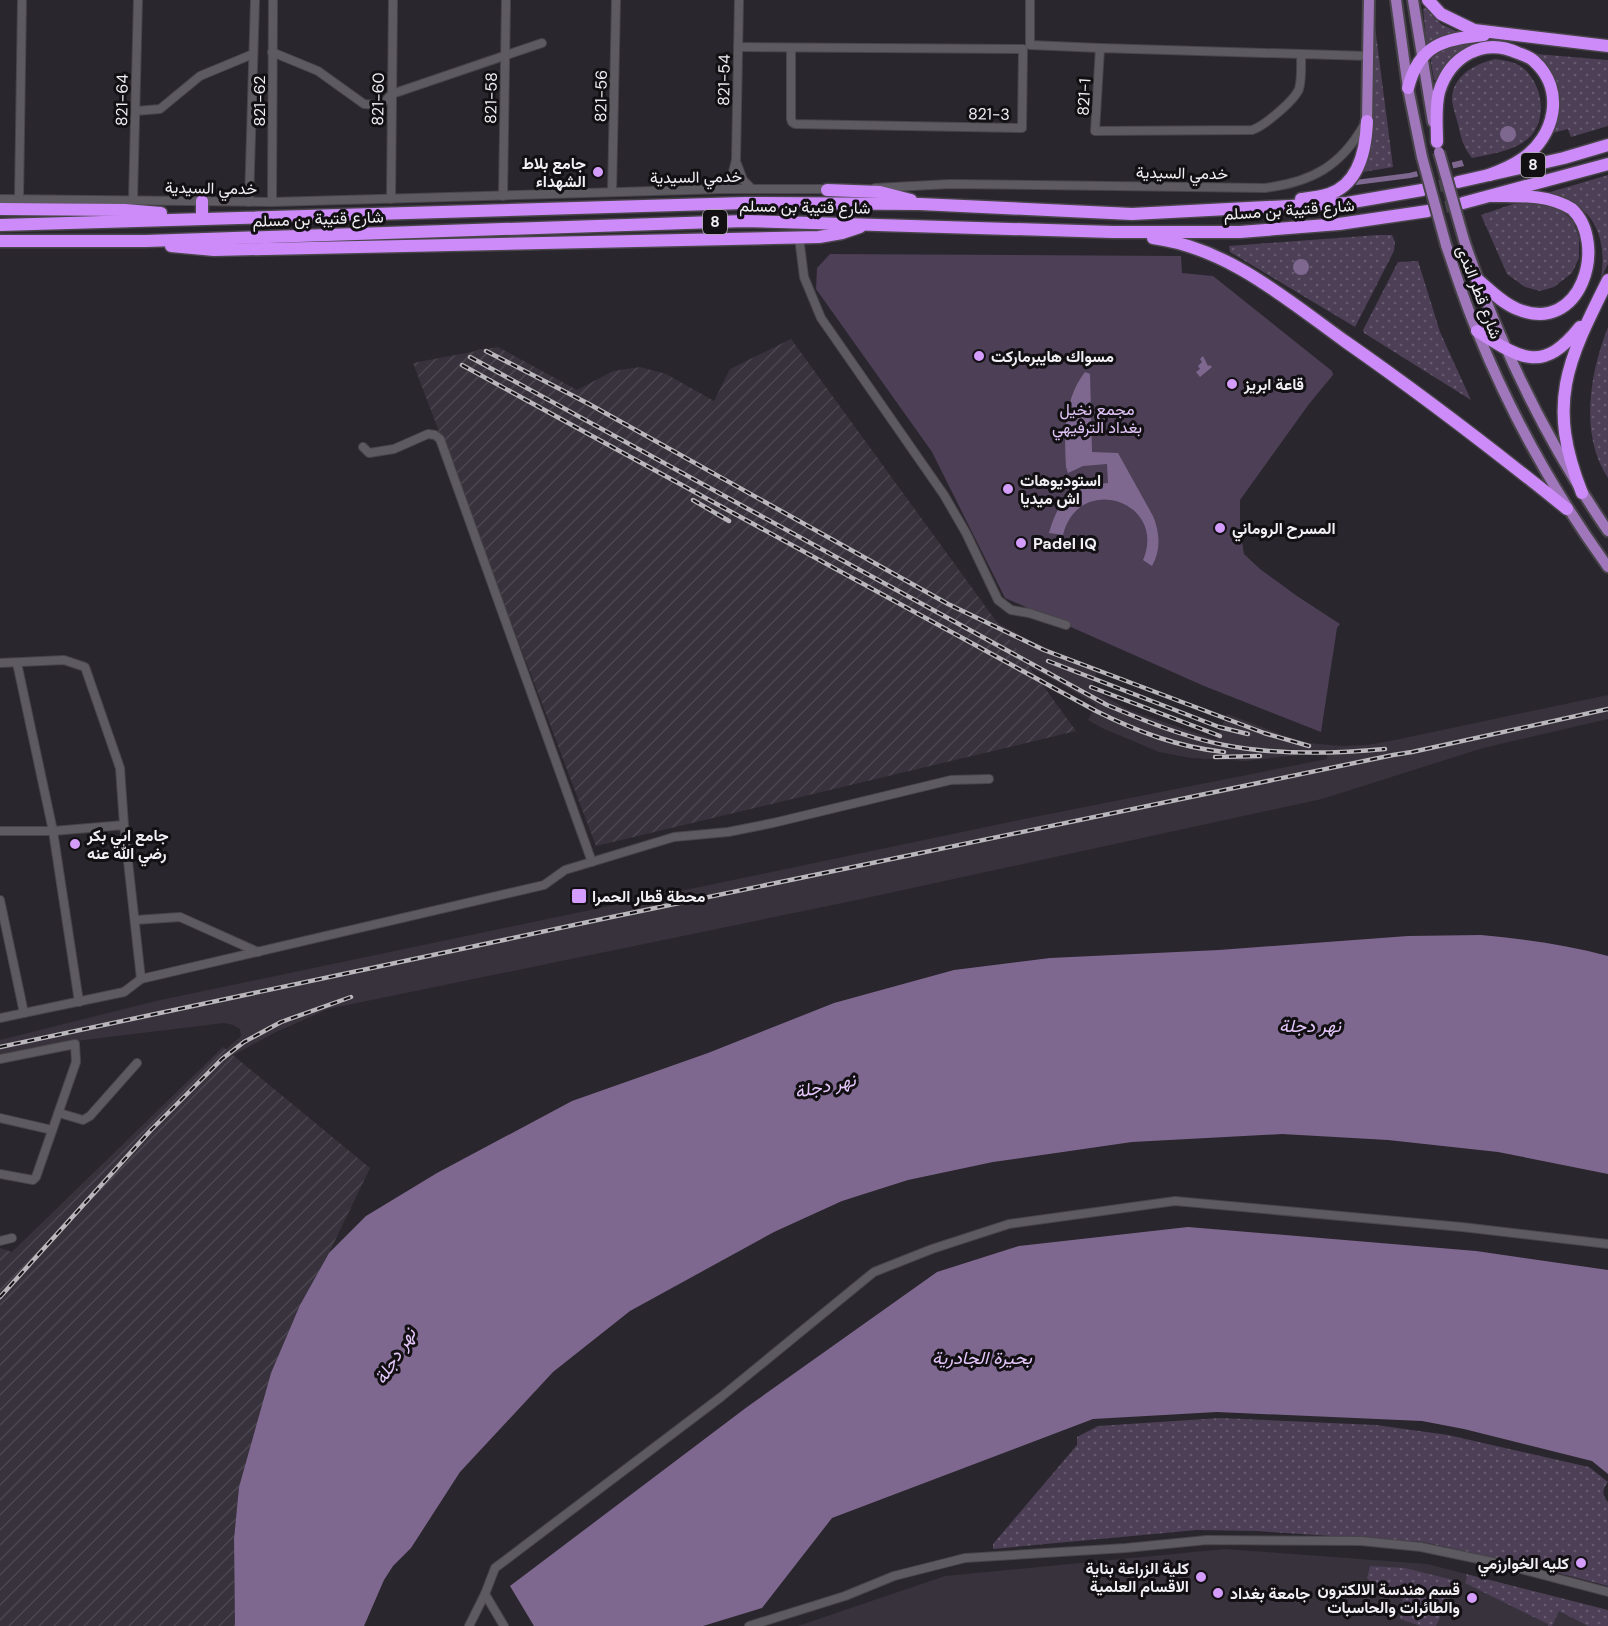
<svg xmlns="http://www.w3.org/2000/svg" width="1608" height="1626" font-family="'DM Sans',Vazirmatn,sans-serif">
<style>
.built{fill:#38323d}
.industrial{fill:url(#industrial-furrows)}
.grass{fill:url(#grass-dots)}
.green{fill:#4c3f56}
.water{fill:#7f688f}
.pier{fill:#2a262d}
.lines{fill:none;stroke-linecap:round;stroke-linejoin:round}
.highway-tunnel{stroke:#48444b;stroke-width:12;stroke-dasharray:12 6;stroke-linecap:butt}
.minor-casing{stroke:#48454a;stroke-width:10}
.major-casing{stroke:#48454a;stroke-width:14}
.highway-casing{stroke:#48454a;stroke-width:15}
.minor{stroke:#5e5a61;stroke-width:8}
.major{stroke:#a177bc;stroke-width:10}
.highway{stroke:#cd8bf9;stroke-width:12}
.rail-casing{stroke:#bab7bc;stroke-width:4.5}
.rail{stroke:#121013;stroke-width:2;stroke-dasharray:7;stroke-linecap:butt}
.major-bridge-casing{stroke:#48454a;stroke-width:14;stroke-linecap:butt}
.major-bridge{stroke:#a177bc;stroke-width:10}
.poi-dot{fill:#d49cfb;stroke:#121013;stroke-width:2}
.labels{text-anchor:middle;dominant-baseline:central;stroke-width:6;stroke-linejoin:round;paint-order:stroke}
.shield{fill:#121013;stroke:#aeacb0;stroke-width:1.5}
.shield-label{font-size:15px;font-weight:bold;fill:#f1eff3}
.street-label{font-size:16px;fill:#f1eff3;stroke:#121013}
.poi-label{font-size:16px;font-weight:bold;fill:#f1eff3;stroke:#121013;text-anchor:start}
.park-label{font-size:16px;fill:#e2c5f8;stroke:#121013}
.water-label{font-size:18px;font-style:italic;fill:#e6c8fc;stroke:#121013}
</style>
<defs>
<pattern id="industrial-furrows" width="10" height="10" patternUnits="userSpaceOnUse" patternTransform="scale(1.5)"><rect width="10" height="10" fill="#38323d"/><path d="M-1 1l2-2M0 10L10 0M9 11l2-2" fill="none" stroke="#4c4650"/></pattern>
<pattern id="grass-dots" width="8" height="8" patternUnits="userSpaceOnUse" patternTransform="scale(1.5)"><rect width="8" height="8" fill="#4c3f56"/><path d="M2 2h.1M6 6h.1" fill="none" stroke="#665b6f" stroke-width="1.8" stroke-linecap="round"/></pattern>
</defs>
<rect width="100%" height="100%" fill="#2a262d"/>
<!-- built -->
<g class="built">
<path d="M479 349 497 350 882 561 1029 640 1097 671 1091 689 1129 710 1216 740 1227 714 1285 736 1309 743 1341 746 1367 745 1395 740 1608 695V719L1483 748 1322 799 857 900 328 1009 274 1033 230 1057 215 1059 241 1036 240 1029 233 1025 224 1023 84 1040 0 1058V1040L156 1001 1019 820 1327 759V755L1307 754 1246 761 1191 758 1159 752 1102 728 1088 720 1096 705 1063 685 457 359Z"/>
<path d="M1225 1549 1427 1564 1608 1610V1626H798L945 1576Z"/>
</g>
<!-- industrial -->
<g class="industrial">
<path d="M791 339 1076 731 596 846 413 363 498 347 577 390 613 371 640 367 666 374 714 401 730 369Z"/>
<path d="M223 1047 370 1168 329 1253 300 1305 271 1373 239 1487 234 1539 235 1626H0V1248L12 1252Z"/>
</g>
<!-- grass -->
<g class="grass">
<path d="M1426 8 1441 24 1460 33 1427 45 1423 9Z"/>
<path d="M1373 11 1393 167 1357 173Z"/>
<path d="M1479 41 1480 45C1460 55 1448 60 1436 80H1434L1431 63 1432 54 1457 44Z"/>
<path d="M1536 54 1608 60V126L1571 137 1568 129 1553 133C1565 98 1559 81 1536 54Z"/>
<path d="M1495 59C1504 60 1515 62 1522 67 1544 84 1549 124 1525 141 1512 151 1487 155 1472 158 1463 147 1461 138 1458 124 1456 117 1453 108 1452 101 1451 76 1475 64 1495 59Z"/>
<path d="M1608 175V264L1601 278C1608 234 1591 202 1547 193Z"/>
<path d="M1539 203 1561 210 1573 221 1579 237V258L1572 273 1554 287 1540 291 1525 287 1507 274 1481 215 1513 204Z"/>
<path d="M1378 235H1392L1395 242 1394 251 1355 327 1230 252 1229 246Z"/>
<path d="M1418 261 1440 332 1471 400 1364 333 1363 330 1398 262Z"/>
<path d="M1608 327V478C1579 435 1590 372 1608 327Z"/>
<path d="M1220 1418 1376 1425 1448 1435 1589 1467 1608 1482C1603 1489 1601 1494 1608 1502V1586L1539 1568 1423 1542 1256 1531 1197 1530 993 1549V1544L1077 1445V1437L1098 1426Z"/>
<path d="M1370 1566 1405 1568 1457 1581 1436 1626H1420L1400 1619 1403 1599 1374 1587 1367 1578Z"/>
<path d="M1466 1574 1608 1610V1626H1588L1559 1611 1552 1626H1548V1624L1465 1583 1467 1577Z"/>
</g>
<!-- green -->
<path class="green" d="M830 254 1181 256 1182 273 1213 276 1332 371 1333 375 1309 404 1240 500V528L1244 554 1260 569 1297 596 1340 624 1337 628 1321 732 1204 686 1005 598 932 452 816 289 817 268Z"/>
<!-- water -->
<g class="water">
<circle cx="1508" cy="134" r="8"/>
<path d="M1462 160 1464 166 1411 178 1356 185 1355 180 1409 173Z"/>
<circle cx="1301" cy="267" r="8"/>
<path d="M1203 356 1208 366 1210 365 1212 367 1200 377 1196 372 1200 369 1198 366 1202 362 1200 359Z"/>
<path d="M1085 372 1090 374 1092 452 1118 453 1153 516C1160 533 1161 550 1152 566L1143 560C1168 502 1079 471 1063 535L1049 533C1058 499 1073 487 1108 483L1107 464 1083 466 1068 473 1066 467C1064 435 1064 399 1085 372Z"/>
<path d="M1481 935C1524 939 1566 945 1608 956V1174L1498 1152 1388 1140 1282 1134 1132 1142 993 1162 908 1180 842 1201 774 1232 630 1311 553 1372 460 1472 411 1548 393 1566 384 1580 364 1626H235L234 1539 239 1487 271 1373 300 1305 329 1253 366 1216 437 1173 572 1101 708 1053 834 1003 954 970 1050 958 1219 950 1408 936Z"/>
<path d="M1188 1227 1476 1251 1608 1270V1474L1592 1461 1464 1429 1422 1421 1217 1412 1093 1419 832 1518 762 1608 703 1626H534L510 1586 747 1407 937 1272 1019 1246Z"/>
</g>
<!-- pier -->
<path class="pier" d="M1451 160 1454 171 1419 179 1416 169Z"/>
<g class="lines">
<!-- highway-tunnel -->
<g class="highway-tunnel">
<path d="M1422 190 1458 182"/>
<path d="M1428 211 1463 203"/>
</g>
<defs>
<g id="minor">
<path d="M1030 0V45L1100 48"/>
<path d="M738 47 1023 49 1022 128 795 124 792 122 791 119V48"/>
<path d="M272 52 318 71 364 104 376 105 385 101 392 94 542 43"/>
<path d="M1301 55C1301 65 1302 79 1299 89 1294 101 1264 126 1252 130L1095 131 1100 48 1368 56"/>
<path d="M136 111 160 109 200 76 253 54"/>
<path d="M737 164 743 180 752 189"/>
<path d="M875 188 950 184 1265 188C1312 182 1341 166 1364 125"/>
<path d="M723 189 732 176 736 160 739 0"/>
<path d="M612 192 616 0"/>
<path d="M503 196 506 0"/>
<path d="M0 199 272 202 723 189H830"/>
<path d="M19 199 22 0"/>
<path d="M391 199 393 0"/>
<path d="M133 200 138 0"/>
<path d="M249 202 255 0"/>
<path d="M272 202 273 0"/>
<path d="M799 237 804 277 821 318 944 495 966 533 998 600 1011 610 1029 613 1066 625"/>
<path d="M363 447 369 453 394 449 428 434 435 435 440 439 592 862"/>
<path d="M0 663 64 660 85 667 120 768 124 825 141 979"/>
<path d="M17 663 53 831 79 1002"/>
<path d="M0 831H53L124 825"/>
<path d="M0 900 24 1013"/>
<path d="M135 920 180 917 258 952"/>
<path d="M0 1018 124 992 141 979 544 885 565 870 674 837 728 832 773 823 951 780 989 779"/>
<path d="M0 1059 75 1044 76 1062 36 1177 33 1180 0 1174"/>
<path d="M59 1113 83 1120 90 1116 137 1063"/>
<path d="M0 1118 52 1130"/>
<path d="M0 1241 12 1238"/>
<path d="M469 1626 485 1594"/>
<path d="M504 1626 485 1594 495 1568 721 1397 874 1272 932 1249 1009 1224 1175 1201 1462 1227 1608 1244"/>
<path d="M749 1626 845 1596 894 1576 965 1558 1126 1548 1207 1540 1361 1541 1421 1547 1502 1564 1608 1592"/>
</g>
<g id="major">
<path d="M1396 0 1408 88 1422 157"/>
<path d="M1413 0 1433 122"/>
<path d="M1367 121 1369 0"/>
<path d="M1464 240C1499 344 1546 441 1608 531"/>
<path d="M1446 245C1456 274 1465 303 1477 331 1511 415 1555 494 1608 567"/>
</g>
<g id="highway">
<path d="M1428 0 1441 14 1474 30 1608 46"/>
<path d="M1408 88C1419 45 1443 39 1484 35"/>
<path d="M1437 142C1437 126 1435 108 1439 92 1450 56 1483 37 1518 53 1523 55 1530 57 1534 61 1566 90 1555 137 1522 159 1512 166 1500 171 1489 175"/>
<path d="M1458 182 1564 158 1608 145"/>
<path d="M827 190 880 192 911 200"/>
<path d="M1301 199C1310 198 1320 197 1329 194 1359 184 1366 149 1367 121"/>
<path d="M1463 203 1608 164"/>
<path d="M0 209 125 210 161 213"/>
<path d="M202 218V201"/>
<path d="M0 225 745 203 920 204 1132 214 1347 203 1422 190"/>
<path d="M1153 238C1228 248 1286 299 1346 342 1422 395 1495 451 1567 509"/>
<path d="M0 241H146L745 221 1113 232H1240L1339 224 1428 211"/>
<path d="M171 246 214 250 819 237 842 233 860 227"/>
<path d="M1477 279C1490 290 1502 303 1517 309 1582 336 1608 243 1572 209 1548 194 1519 196 1492 196"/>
<path d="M1477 331C1520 358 1542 375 1580 327"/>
<path d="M1582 493C1546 403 1567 362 1608 280"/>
</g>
</defs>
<!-- minor casing -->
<use href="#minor" class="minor-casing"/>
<!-- major casing -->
<use href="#major" class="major-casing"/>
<!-- highway casing -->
<use href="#highway" class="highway-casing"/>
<!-- minor -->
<use href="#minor" class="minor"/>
<!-- major -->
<use href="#major" class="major"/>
<!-- highway -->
<use href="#highway" class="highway"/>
<defs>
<g id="rail">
<path d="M486 351 589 404 948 604 1044 650 1264 733 1309 746"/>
<path d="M470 357 1107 705C1145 721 1184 737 1224 745 1276 755 1332 754 1385 749"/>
<path d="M462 365 1096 711C1138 732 1178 747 1224 752"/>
<path d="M693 500 729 521"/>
<path d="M1048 661 1219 727 1248 734"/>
<path d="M1091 687 1220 736"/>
<path d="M1215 757 1260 756"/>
<path d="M0 1047 607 918 1393 755 1412 752 1608 709"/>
<path d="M0 1297 151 1130 222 1059 244 1042 281 1022 351 997"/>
</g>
</defs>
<!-- rail casing -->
<use href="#rail" class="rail-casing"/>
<!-- rail -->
<use href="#rail" class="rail"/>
<defs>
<g id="major-bridge">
<path d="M1439 152 1464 240"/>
<path d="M1422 157 1446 245"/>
</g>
</defs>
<!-- major-bridge casing -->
<use href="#major-bridge" class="major-bridge-casing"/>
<!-- major-bridge -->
<use href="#major-bridge" class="major-bridge"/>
</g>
<!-- markers -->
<g class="poi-dot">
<circle cx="598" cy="172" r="6"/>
<circle cx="979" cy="356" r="6"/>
<circle cx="1232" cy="384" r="6"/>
<circle cx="1008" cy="489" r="6"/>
<circle cx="1220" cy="528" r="6"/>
<circle cx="1021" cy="543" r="6"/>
<circle cx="75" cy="844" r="6"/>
<rect x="571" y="888" width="16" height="16" rx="3"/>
<circle cx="1581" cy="1563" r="6"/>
<circle cx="1201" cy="1577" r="6"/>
<circle cx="1218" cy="1593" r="6"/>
<circle cx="1472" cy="1598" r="6"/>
</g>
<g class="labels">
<!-- shield labels -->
<g class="shield">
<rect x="1521" y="153" width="24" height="24" rx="4.5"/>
<rect x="703" y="210" width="24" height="24" rx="4.5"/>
</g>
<g class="shield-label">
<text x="1533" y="165">8</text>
<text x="715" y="222">8</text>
</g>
<!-- street labels -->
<g class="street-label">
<text transform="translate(724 80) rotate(-89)">821-54</text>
<text transform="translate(601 96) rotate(-89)">821-56</text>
<text transform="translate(1084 97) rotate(-87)">821-1</text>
<text transform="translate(491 98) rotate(-89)">821-58</text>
<text transform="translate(378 99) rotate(-89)">821-60</text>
<text transform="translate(122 100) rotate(-89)">821-64</text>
<text transform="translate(259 101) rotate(-90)">821-62</text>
<text transform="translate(989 114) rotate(1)">821-3</text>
<text transform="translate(1182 173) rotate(1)">خدمي السيدية</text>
<text transform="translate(696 177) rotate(-1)">خدمي السيدية</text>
<text transform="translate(211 188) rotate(1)">خدمي السيدية</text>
<text transform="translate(805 207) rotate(1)">شارع قتيبة بن مسلم</text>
<text transform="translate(1289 210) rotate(-4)">شارع قتيبة بن مسلم</text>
<text transform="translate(318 219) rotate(-2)">شارع قتيبة بن مسلم</text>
<text transform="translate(1479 292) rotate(69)">شارع قطر الندى</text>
</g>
<!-- poi labels -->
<g class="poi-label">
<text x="586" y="163" text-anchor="end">جامع بلاط<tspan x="586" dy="18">الشهداء</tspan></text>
<text x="991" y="356">مسواك هايبرماركت</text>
<text x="1244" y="384">قاعة ابريز</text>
<text x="1020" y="480">استوديوهات<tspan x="1020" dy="18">اش ميديا</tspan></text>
<text x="1232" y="528">المسرح الروماني</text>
<text x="1033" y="543">Padel IQ</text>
<text x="87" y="835">جامع ابي بكر<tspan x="87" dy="18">رضي الله عنه</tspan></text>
<text x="592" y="896">محطة قطار الحمرا</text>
<text x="1569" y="1563" text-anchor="end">كليه الخوارزمي</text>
<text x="1189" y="1568" text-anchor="end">كلية الزراعة بناية<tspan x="1189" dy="18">الاقسام العلمية</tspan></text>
<text x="1460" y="1589" text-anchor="end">قسم هندسة الالكترون<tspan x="1460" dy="18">والطائرات والحاسبات</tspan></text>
<text x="1230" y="1593">جامعة بغداد</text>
</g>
<!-- park labels -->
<g class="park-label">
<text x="1097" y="409">مجمع نخيل<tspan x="1097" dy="18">بغداد الترفيهي</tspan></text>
</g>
<!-- water labels -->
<g class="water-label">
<text x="1310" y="1026">نهر دجلة</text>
<text transform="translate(825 1086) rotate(-12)">نهر دجلة</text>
<text transform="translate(395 1356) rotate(-58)">نهر دجلة</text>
<text x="982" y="1358">بحيرة الجادرية</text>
</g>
</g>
</svg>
